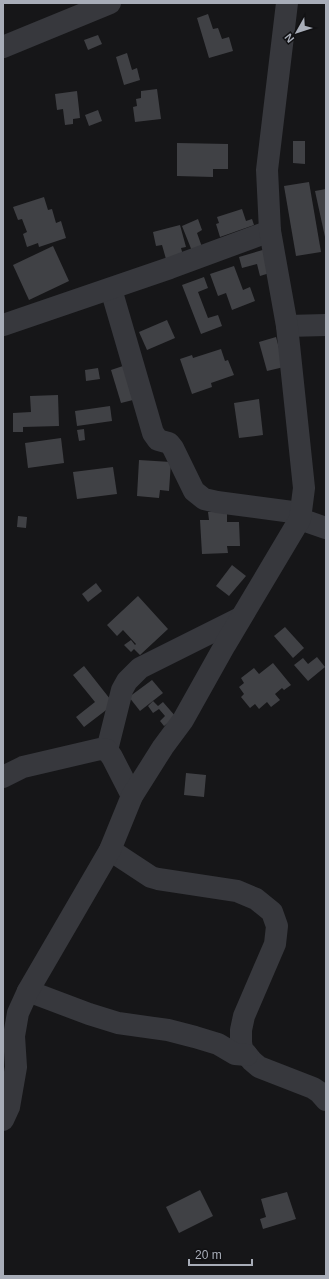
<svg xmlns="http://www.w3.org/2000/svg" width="329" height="1279" font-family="Helvetica,sans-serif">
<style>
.building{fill:#404145}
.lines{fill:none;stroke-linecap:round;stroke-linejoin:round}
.minor{stroke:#37383d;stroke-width:22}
</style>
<rect width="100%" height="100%" fill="#161618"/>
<!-- building -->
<g class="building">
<path d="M208 14 213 29 218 28 222 39 229 37 233 51 209 58 197 18Z"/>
<path d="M98 35 102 44 88 50 84 40Z"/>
<path d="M127 53 132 70 137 68 140 80 124 85 116 57Z"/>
<path d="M157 89 161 119 135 122 133 107 137 106 136 99 141 98V91Z"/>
<path d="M77 91 80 118 73 119V124L65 125 63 109 57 110 55 94Z"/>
<path d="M98 110 102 121 89 126 85 115Z"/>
<path d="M293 141H305V164L293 163Z"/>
<path d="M177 143 228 144V169H213V177L177 176Z"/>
<path d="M309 182 321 252 296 256 284 186Z"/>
<path d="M326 189V237H325L315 191Z"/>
<path d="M44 197 48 210 52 209 56 223 61 221 66 238 39 247 38 243 27 247 23 234 27 232 22 219 18 220 13 207Z"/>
<path d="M242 209 246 221 252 219 254 225 220 237 216 224 219 223 217 217Z"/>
<path d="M198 219 202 230 197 233 202 247 192 251 182 226Z"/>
<path d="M180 225 186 247 181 248 183 255 166 259 162 245 156 246 153 232Z"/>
<path d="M53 246 69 281 29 300 13 265Z"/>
<path d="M266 249 273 272 260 276 257 264 242 268 239 257Z"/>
<path d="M234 266 243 290 250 287 255 301 232 310 226 293 218 296 210 274Z"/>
<path d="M204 277 208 288 198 292 208 318 218 315 222 326 201 334 182 285Z"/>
<path d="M167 320 175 338 147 350 139 332Z"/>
<path d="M276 337 284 367 267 371 259 342Z"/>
<path d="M221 349 225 361 228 360 234 375 211 383 212 387 192 394 180 359 192 355 193 358Z"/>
<path d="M126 365 137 399 121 403 111 370Z"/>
<path d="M98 368 100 379 86 381 85 370Z"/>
<path d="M58 395 59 426 23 427V432H13V413L31 412 30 396Z"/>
<path d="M259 399 263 435 239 438 234 403Z"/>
<path d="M110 406 112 421 77 426 75 411Z"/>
<path d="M84 429 85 440 79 441 77 430Z"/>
<path d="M61 438 64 463 28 468 25 443Z"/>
<path d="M139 460 171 462 169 491 160 490 159 498 137 496Z"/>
<path d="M113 467 117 494 77 499 73 472Z"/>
<path d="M227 511V522H239L240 546H227L228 553 202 554 200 520H209L208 512Z"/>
<path d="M18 516 27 517 26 528 17 527Z"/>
<path d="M232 565 246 576 229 596 216 586Z"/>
<path d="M96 583 102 591 88 602 82 594Z"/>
<path d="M138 596 168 629 140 655 134 649 131 652 124 645 131 640 135 645 136 644 123 630 117 636 107 625Z"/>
<path d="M285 627 304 648 293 658 274 636Z"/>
<path d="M317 657 325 667 308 681 294 665 303 658 308 664Z"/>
<path d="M273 663 291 685 284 690 282 688 275 694 280 700 271 707 267 702 259 709 255 704 250 708 241 697 244 694 239 687 244 683 241 678 254 668 259 674Z"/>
<path d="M84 666 114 704 84 727 76 717 95 702 73 675Z"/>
<path d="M152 680 163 693 140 711 129 697Z"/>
<path d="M153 701 158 706 163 702 176 717 164 726 160 721 165 716 159 709 153 713 148 706Z"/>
<path d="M186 773 206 775 204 797 184 795Z"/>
<path d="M200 1190 213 1216 179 1233 166 1207Z"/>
<path d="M287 1192 296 1219 263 1229 260 1219 266 1217 261 1199Z"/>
</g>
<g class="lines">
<!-- minor -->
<g class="minor">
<path d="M3 47 110 3"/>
<path d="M111 289 153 433 158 440 169 443 173 448 194 491 204 499 217 502 300 513"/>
<path d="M3 325 170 268 270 231"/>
<path d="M287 326 326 325"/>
<path d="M300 519 326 528"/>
<path d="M107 750 122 690 127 681 140 668 240 618"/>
<path d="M3 777 23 767 100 749 107 750 112 757 132 796"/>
<path d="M110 850 151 877 158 879 237 891 256 899 272 912 277 926 275 944 244 1016 241 1030V1042L242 1049 252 1061 259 1067 313 1088 319 1092 326 1100"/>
<path d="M28 991 89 1014 118 1023 168 1030 195 1037 218 1044 235 1054 247 1055"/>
<path d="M3 1120 9 1107 16 1067 14 1036 18 1013 28 991 110 850 132 796 163 747 183 720 225 645 300 519 304 488 287 326 270 231 267 170 287 3"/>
</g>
</g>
<!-- border -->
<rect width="329" height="1279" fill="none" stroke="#a8adb8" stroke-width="8"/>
<!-- north arrow -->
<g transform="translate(297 32) rotate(231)" stroke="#111113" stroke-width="3" paint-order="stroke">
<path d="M0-3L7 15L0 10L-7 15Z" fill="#a8adb8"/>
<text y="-6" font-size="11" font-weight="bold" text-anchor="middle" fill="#a8adb8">N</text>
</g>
<!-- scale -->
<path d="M189 1259v6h63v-6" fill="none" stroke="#a8adb8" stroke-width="2"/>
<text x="195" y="1259" font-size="12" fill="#a8adb8" stroke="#111113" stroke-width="3" paint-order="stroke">20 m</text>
</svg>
